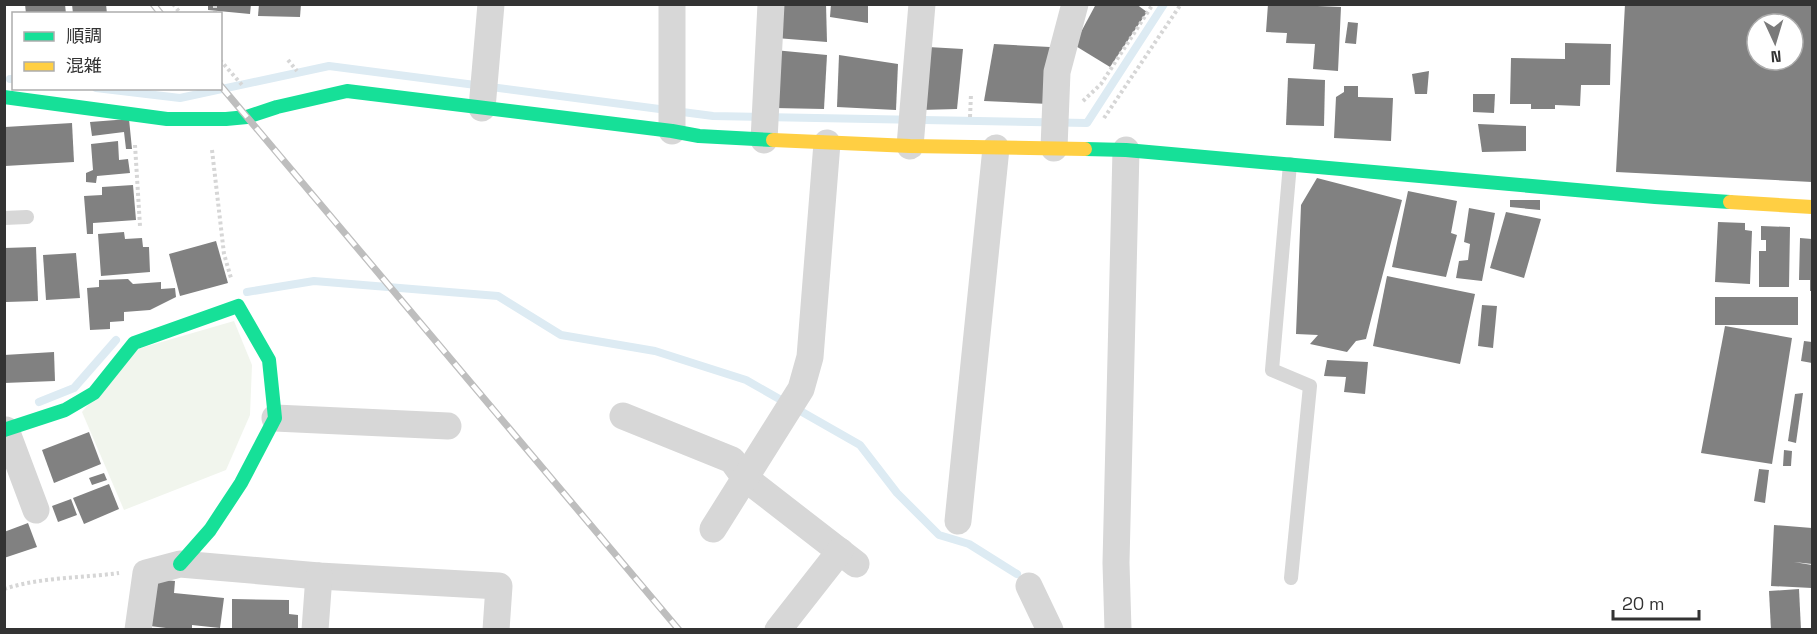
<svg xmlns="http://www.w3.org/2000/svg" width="1817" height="634" font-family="'Space Grotesk','Noto Sans JP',sans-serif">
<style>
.green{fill:#f1f5ed}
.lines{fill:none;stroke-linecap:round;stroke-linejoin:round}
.stream{stroke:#ddebf3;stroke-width:8}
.building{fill:#818181;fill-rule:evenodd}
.path{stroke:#d6d6d6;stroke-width:4;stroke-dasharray:3 3;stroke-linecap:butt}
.lane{stroke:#d7d7d7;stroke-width:14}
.street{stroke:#d7d7d7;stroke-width:27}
.fast{stroke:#16e098;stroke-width:14}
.slow{stroke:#ffcf43;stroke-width:14}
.rail-casing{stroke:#bebebe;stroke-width:7}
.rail{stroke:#fff;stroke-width:4.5;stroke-dasharray:14;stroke-linecap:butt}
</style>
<rect width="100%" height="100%" fill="#fff"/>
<!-- green -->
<path class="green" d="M234 321 252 365 250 415 226 470 124 510 82 412 134 350Z"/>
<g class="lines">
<!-- stream -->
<g class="stream">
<path d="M10 79H14"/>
<path d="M96 88 180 98 329 66 713 116 1087 123 1164 4"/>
<path d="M247 292 314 281 498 296 561 335 655 351 746 380 860 445 897 493 939 535 969 544 1017 574"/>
<path d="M39 402 74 388 116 340"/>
</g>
</g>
<!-- building -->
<g class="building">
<path d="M25 4H65L66 14H26Z"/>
<path d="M72 4H106L107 14H73Z"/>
<path d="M208 4H251L250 14 208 10Z"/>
<path d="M259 4H301L300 17 258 16Z"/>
<path d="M778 4H826L827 42 776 38Z"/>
<path d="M831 4H868V23L830 17Z"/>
<path d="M1096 4H1136L1147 12 1110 67 1074 45Z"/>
<path d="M1268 4 1341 7 1338 71 1313 69 1315 44 1286 43 1287 33 1266 32Z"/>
<path d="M1625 4H1812V182L1616 172ZM1757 24H1793V60H1757Z"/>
<path d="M1348 22 1358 23 1356 44 1345 43Z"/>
<path d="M1565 43 1611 44 1610 85H1581L1580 106 1555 105V109H1531V104H1510L1511 58 1565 59Z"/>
<path d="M994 44 1050 47 1049 104 984 101Z"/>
<path d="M928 47 963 49 957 109 920 110Z"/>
<path d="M774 50 827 55 824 109 774 108Z"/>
<path d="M839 55 898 64 896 110 837 107Z"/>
<path d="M1429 71 1427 94H1415L1412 74Z"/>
<path d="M1288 78 1325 80 1324 126 1286 125Z"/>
<path d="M1344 86H1358V97L1393 98 1391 141 1334 138 1336 97 1344 92Z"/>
<path d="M1473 94H1495L1494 113 1473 112Z"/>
<path d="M129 119 132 149H126L124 132 92 136 90 122Z"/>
<path d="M72 123 74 162 5 166V127Z"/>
<path d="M1478 124 1526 126V151L1482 152Z"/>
<path d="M118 141 119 160 128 159 130 173 97 176 96 183 86 182V173L93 170 91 144Z"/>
<path d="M1317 178 1402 200 1366 339 1356 341 1347 352 1310 344 1318 335 1296 334 1301 205Z"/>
<path d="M133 185 136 220 93 223V234H87L84 196 102 195V187Z"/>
<path d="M1408 191 1457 201 1451 233 1457 235 1446 277 1392 267Z"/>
<path d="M1510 200H1540V210L1510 207Z"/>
<path d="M1469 208 1495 213 1482 281 1456 278 1459 261 1468 260 1470 244 1464 242Z"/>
<path d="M1506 212 1541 219 1524 278 1490 268Z"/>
<path d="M1718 222 1745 223V230L1752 231 1750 284 1715 282Z"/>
<path d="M1761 226 1790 227 1789 287H1759V251H1766V240H1761Z"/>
<path d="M124 232 125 239 142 238 143 247H149L150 272 101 276 98 234Z"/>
<path d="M1800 238 1812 239V291H1810V280H1799Z"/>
<path d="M216 241 228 283 180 296 169 254Z"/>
<path d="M36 247 38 301 6 302 4 248Z"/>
<path d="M76 253 80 298 46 300 43 255Z"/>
<path d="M1387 276 1475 294 1460 364 1373 346Z"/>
<path d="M128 279 133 284 161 282V289L175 288 176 297 150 310 124 312V321L110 322V329L90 330 87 288 99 287V280Z"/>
<rect x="1715" y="297" width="83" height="28"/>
<path d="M1482 305 1497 306 1493 348 1478 346Z"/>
<path d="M1725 326 1792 338 1772 464 1701 453Z"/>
<path d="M1804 341 1812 342V363L1801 361Z"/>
<path d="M54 352 55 381 4 383V355Z"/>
<path d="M1327 360 1368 362 1365 394 1344 392 1346 377 1324 376Z"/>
<path d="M1803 393 1796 443 1788 441 1795 394Z"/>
<path d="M89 432 101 464 54 483 42 450Z"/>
<path d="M1784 450 1792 451 1791 466H1783Z"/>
<path d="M1759 469 1769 470 1765 503 1754 501Z"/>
<path d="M104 473 107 480 92 485 89 478Z"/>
<path d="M109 484 119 509 84 524 73 498Z"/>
<path d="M71 499 77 515 58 522 52 506Z"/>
<path d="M28 523 37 547 4 558V532Z"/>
<path d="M1774 525 1812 528V564L1794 562 1812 565V588L1771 586Z"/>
<path d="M155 579 175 581 174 593 224 598 220 628 192 625V630H182L150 626Z"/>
<path d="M1799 589 1801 630H1771L1769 591Z"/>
<path d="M232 599 289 600V614L298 615V630H232Z"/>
</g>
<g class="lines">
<!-- path -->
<g class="path">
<path d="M173 4 181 14"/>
<path d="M215 14V4"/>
<path d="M220 60 243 86"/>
<path d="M288 60 297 71"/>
<path d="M1083 101 1101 84 1153 4"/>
<path d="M970 117 971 94"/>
<path d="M1104 118 1181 4"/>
<path d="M135 145 140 226"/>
<path d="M212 150 224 254 231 278"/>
<path d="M4 589C41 577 82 578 119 573"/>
</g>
<!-- lane -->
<g class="lane">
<path d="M1290 164 1272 370 1310 386 1291 578"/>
<path d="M4 218 27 217"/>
</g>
<!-- street -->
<g class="street">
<path d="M482 108 491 4"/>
<path d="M672 131V4"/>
<path d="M764 140 771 4"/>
<path d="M910 146 922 4"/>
<path d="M1054 148 1057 72 1075 4"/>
<path d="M623 416 732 460 745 478 856 564"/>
<path d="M275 418 448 426"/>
<path d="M6 430 36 510"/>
<path d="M958 521 996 148"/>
<path d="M713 529 801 389 810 357 827 143"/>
<path d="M1029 586 1050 630"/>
<path d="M138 630 146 573 180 564 319 576 499 586 496 630"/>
<path d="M315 630 319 576"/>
<path d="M778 630 840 551"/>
<path d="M1118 630 1116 563 1126 150"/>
</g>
<!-- fast -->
<g class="fast">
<path d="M4 97 167 119H226L247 117 277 107 347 91 672 131 699 136 773 140"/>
<path d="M1085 149 1126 150 1655 197 1730 202"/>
<path d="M4 430 65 410 94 393 134 343 238 306 269 360 275 418 241 483 210 530 180 564"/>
</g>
<!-- slow -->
<g class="slow">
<path d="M773 140 910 146 1085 149"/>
<path d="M1730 202 1812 207"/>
</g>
<defs>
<g id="rail">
<path d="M153 4 161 14"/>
<path d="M220 85 679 630"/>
</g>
</defs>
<!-- rail casing -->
<use href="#rail" class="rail-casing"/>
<!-- rail -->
<use href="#rail" class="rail"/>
</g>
<!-- border -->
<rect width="1817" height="634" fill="none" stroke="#333333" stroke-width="12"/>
<!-- legend -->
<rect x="12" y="12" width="210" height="78" fill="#ffffff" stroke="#adadad" stroke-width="1.5"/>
<rect x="24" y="32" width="30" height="9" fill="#16e098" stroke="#adadad" stroke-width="1.5"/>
<text x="66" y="42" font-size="18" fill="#333333">順調</text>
<rect x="24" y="62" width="30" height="9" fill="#ffcf43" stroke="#adadad" stroke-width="1.5"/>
<text x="66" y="72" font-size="18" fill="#333333">混雑</text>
<!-- north arrow -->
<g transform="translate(1775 42) rotate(176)"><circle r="28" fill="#ffffff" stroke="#adadad" stroke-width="1.5"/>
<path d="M0-4.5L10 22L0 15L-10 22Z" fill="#7a7a7a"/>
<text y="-9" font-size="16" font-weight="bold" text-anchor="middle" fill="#333333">N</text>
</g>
<!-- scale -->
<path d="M1613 610v9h86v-9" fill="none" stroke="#333333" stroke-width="3"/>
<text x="1622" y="610" font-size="18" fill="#333333" stroke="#ffffff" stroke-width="4.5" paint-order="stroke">20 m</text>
</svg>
